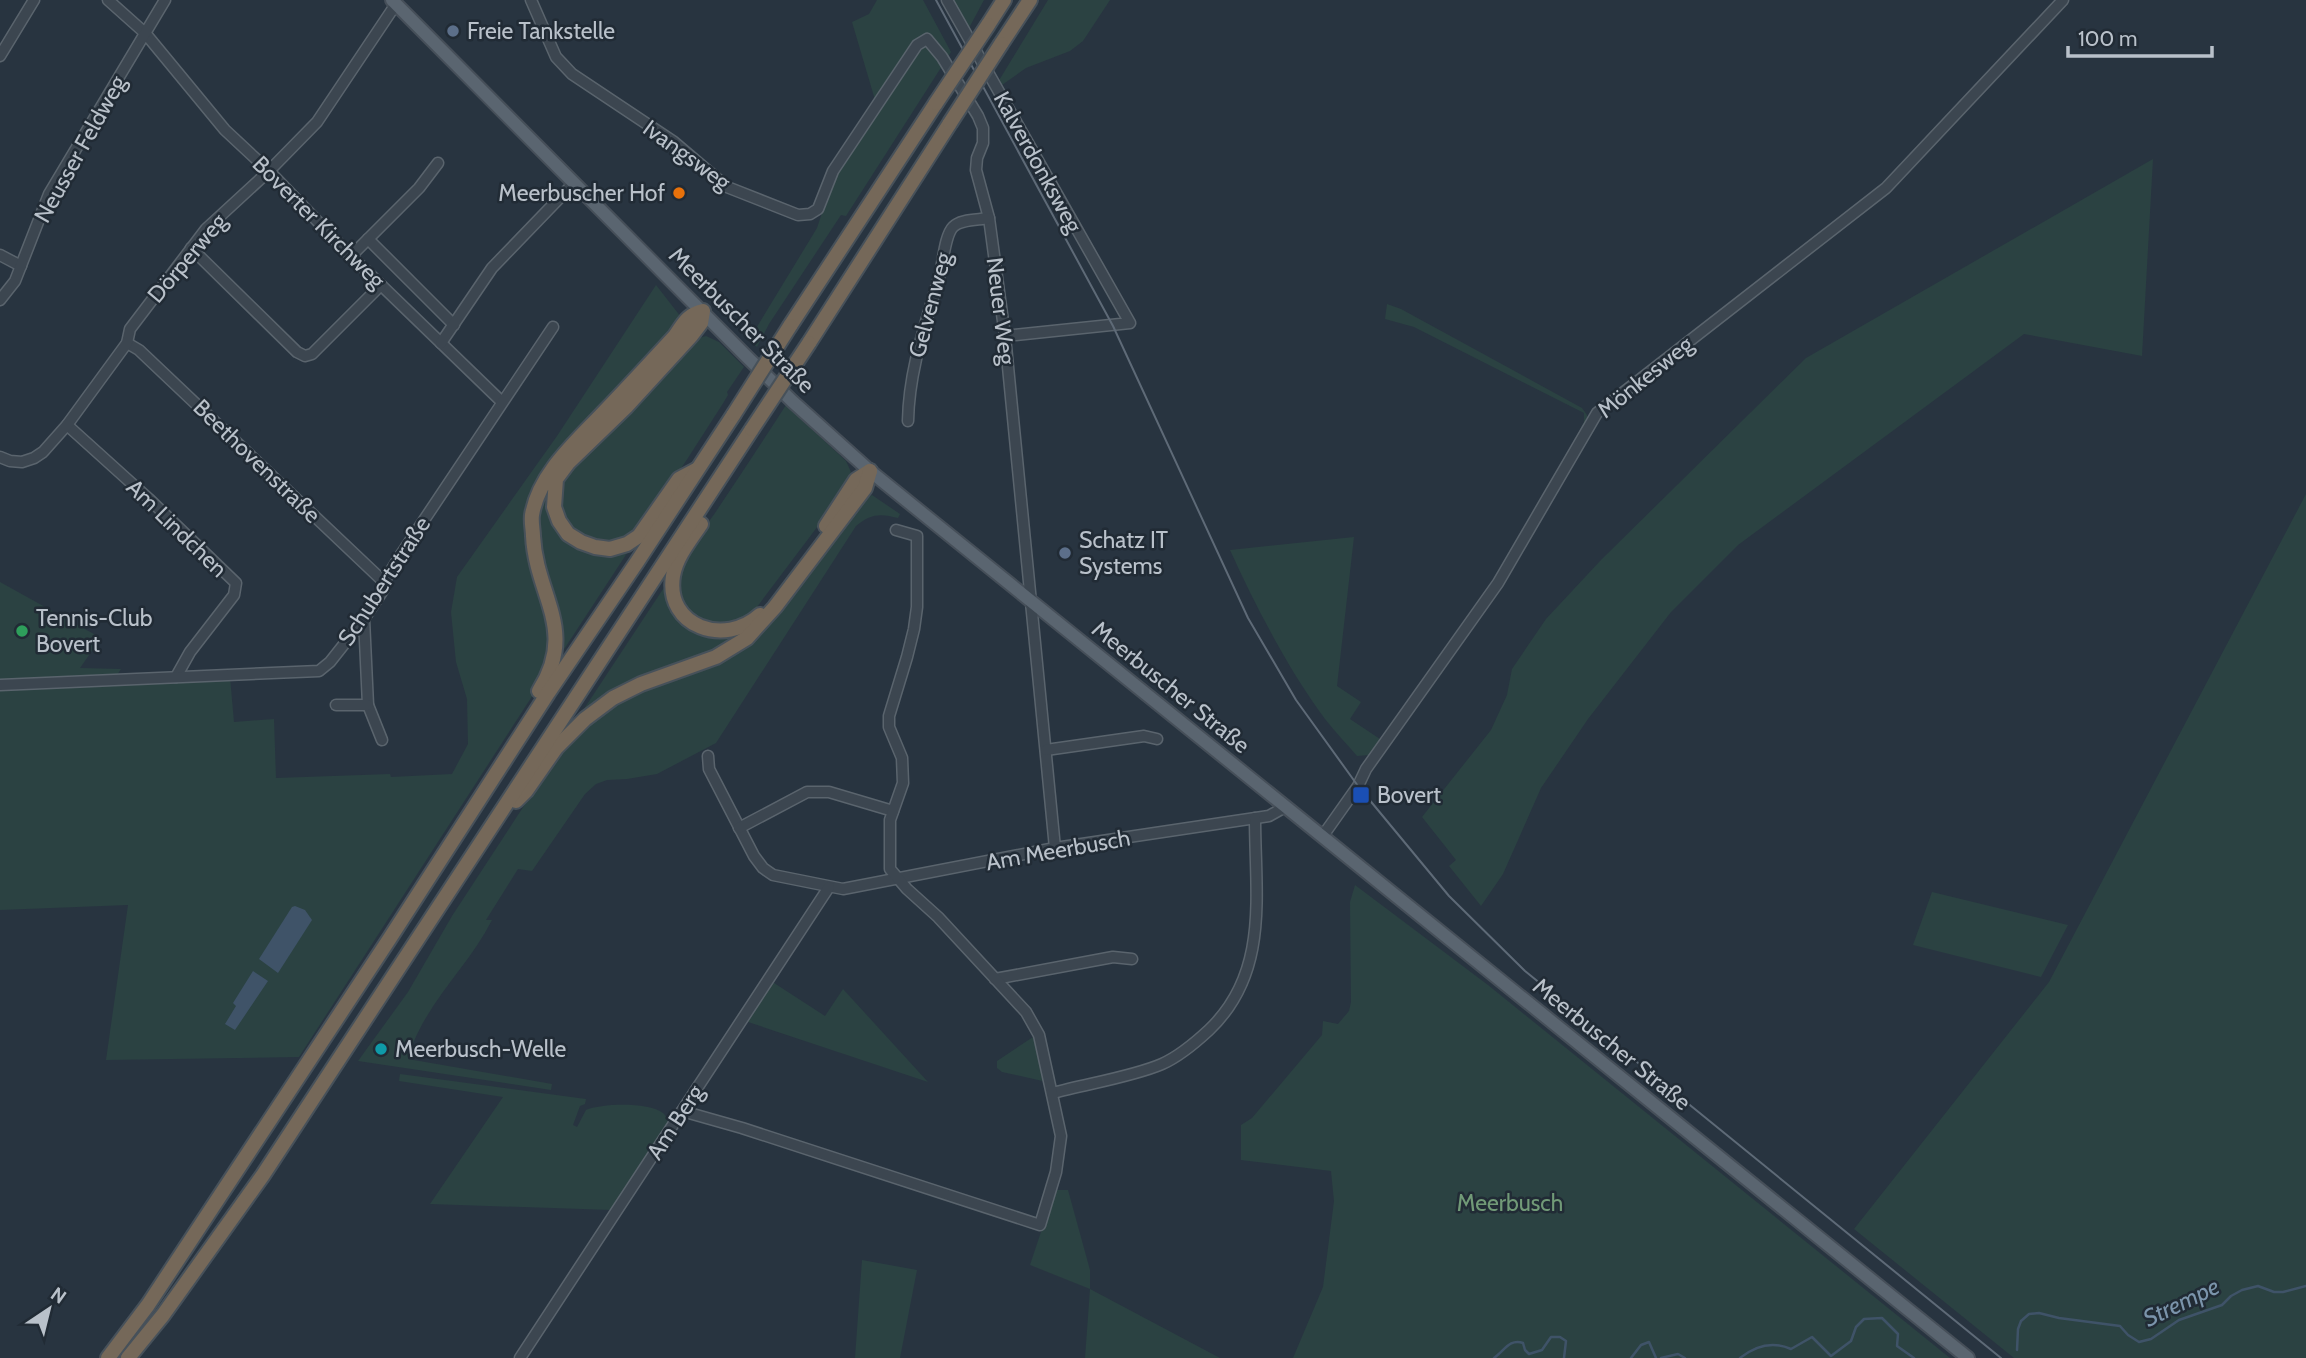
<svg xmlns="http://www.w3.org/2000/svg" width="2306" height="1358" font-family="Cabin,sans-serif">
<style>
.green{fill:#2b4242}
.water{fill:#3f5368}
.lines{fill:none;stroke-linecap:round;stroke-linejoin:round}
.stream{stroke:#3f5368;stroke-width:2.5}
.minor-casing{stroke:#5a646d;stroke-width:13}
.major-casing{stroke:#464f59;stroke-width:16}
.highway-casing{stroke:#47515a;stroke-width:18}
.minor{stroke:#3c4650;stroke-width:10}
.major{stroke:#5a6570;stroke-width:12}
.highway{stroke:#756859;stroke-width:14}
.tram{stroke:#5e6a77;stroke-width:2}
.highway-bridge-casing{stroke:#47515a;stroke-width:18;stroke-linecap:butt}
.highway-bridge{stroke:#756859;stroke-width:14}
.service-dot{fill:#5c6f8a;stroke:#212b35;stroke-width:2.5}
.food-dot{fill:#e8710a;stroke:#212b35;stroke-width:2.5}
.leisure-dot{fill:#2e9e5b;stroke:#212b35;stroke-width:2.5}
.transit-dot{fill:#1a4fb4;stroke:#212b35;stroke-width:2.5}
.culture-dot{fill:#0f9aa8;stroke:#212b35;stroke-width:2.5}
.labels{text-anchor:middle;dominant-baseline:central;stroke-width:5;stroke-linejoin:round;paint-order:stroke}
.poi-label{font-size:23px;fill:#b9c1ca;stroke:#212b35;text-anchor:start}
.street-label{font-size:23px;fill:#b9c1ca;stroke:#212b35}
.park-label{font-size:23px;fill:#719a77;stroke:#212b35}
.water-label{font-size:24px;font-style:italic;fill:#7b94ab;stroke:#212b35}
</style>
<rect width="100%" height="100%" fill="#283440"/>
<!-- green -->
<g class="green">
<path d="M877 0H923L951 52 846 216 841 215 769 324 757 347 749 340 817 228 835 173 878 110 852 22 869 14Z"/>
<path d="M953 0H984L969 28 954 1Z"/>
<path d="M1048 0H1110L1083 41 1070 51 1026 68 1002 85 998 82Z"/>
<path d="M2153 159 2142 356 2024 334 1738 545 1671 612 1588 719 1541 788 1503 874 1481 906 1449 866 1456 860 1422 817 1491 730 1507 695 1512 669 1546 619 1601 560 1806 358Z"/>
<path d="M656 285 681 317 669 336 666 334 652 353 551 460C537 479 527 497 523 521L526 520C521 564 553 603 550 647 548 665 539 683 531 698L299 1057 106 1060 128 905 0 910V688L230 677 234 722 274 719 276 778 390 774 391 777 452 774 468 744 467 699 456 662 451 612 457 577 557 436Z"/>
<path d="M1387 304 1401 309 1582 408 1587 415 1588 422 1540 507 1584 422V413L1414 327 1385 319Z"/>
<path d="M706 336 719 342 744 367 727 392 728 395 722 405C699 440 678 476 652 509 645 517 639 527 631 533 605 551 563 536 560 503 559 489 565 478 572 468L699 338Z"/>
<path d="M786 405 846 461 851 472 849 481 833 506 754 611C746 617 736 624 726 625 694 629 672 596 681 568 687 548 703 530 715 513 739 477 763 441 786 405Z"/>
<path d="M551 481 550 491 579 546 633 544 557 660 541 565 536 513Z"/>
<path d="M2306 494V1358H2014L1854 1229 2049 982Z"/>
<path d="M872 495 900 514 898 518C880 513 870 514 856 526L716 743 657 774 627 779 607 780 596 784 585 794 532 871 518 869 486 920H492C468 968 422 1006 408 1059L552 1084 551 1090 358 1061 408 992 452 916 546 772 561 752 591 722 615 704 649 687 713 664 866 499Z"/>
<path d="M1354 537 1337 686 1361 702 1350 719 1380 739 1391 723 1394 725 1369 755 1357 756C1347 744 1335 732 1325 719 1288 669 1256 607 1230 550Z"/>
<path d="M669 580 678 613 745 634 576 721Z"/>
<path d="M0 582 101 638 80 668 121 669 115 678 0 682Z"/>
<path d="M1355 885 1488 985 1950 1358H1293L1323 1287 1334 1201 1331 1171 1241 1160V1125L1252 1118 1322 1035 1323 1021 1338 1024 1349 1011 1351 1002 1350 902Z"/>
<path d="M1932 892 2068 925 2041 977 1913 945Z"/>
<path d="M771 981 825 1016 843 989 928 1082 745 1021Z"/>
<path d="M1033 1037 1047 1082 1002 1072 997 1068V1061Z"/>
<path d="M400 1074 586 1099 585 1104 580 1106 573 1125 577 1127 586 1110C602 1103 649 1102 663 1113 665 1115 668 1119 669 1122L612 1210 430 1204 503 1097 399 1081Z"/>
<path d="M1055 1190H1068L1090 1270V1289L1220 1358H1085L1090 1289 1030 1265Z"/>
<path d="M862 1260 917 1270 900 1358H855Z"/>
</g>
<!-- water -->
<g class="water">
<path d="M295 906 305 910 312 920 278 973 259 959 292 907Z"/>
<path d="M253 971 268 981 235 1030 225 1024 236 1006 233 1003Z"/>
</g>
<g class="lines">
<!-- stream -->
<g class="stream">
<path d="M2017 1350 2018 1329 2021 1321 2029 1314 2039 1313 2059 1318 2120 1326 2128 1335 2139 1342 2151 1339 2179 1320 2222 1305 2231 1296 2242 1290 2258 1286 2274 1292H2283L2306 1286"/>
<path d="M1494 1358C1504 1351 1510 1338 1523 1343L1525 1350 1529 1354 1542 1350 1551 1337H1560L1566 1341 1564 1358"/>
<path d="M1631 1358 1641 1345 1649 1342 1656 1358"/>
<path d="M1661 1358 1678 1354 1685 1358"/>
<path d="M1740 1358C1755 1346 1773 1341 1791 1349L1812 1337 1831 1356 1851 1341 1856 1327 1864 1319 1882 1318 1898 1334 1897 1346 1914 1358"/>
</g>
<defs>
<g id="minor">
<path d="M108 0 145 33 225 130 269 171 351 256 502 402"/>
<path d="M531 0 556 57 572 74 674 142 727 187 798 215 810 214 818 209 833 171 917 45 927 39 942 57 978 116 983 128V143L977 158 976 170 989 218 1005 336 1055 848"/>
<path d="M947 0 1130 323 1005 336"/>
<path d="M0 56 34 0"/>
<path d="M368 239 454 325"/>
<path d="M191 248 297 352 305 356 312 354 381 285"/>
<path d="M0 255 21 266"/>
<path d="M351 256 419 188 438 163"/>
<path d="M0 300 15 281 49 194 165 0"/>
<path d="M127 343 139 350 384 582"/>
<path d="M441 343 492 268 574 183"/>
<path d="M908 421C909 369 926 323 940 274 943 262 945 235 953 227 960 219 978 220 989 218"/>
<path d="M67 425 149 499 236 583 234 595 190 652 176 677"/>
<path d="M0 457 10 461 22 462 34 458 43 452 67 425 127 343 130 329 206 229 269 171 317 122 396 4"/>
<path d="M364 619 368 705 382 740"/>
<path d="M0 685 319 671 330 662 364 619 384 589V582L402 553 553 327"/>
<path d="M336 705H368"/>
<path d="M1046 750 1144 736 1157 739"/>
<path d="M708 756 709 769 754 856 763 868 773 875 843 889 1055 848 1269 816 1285 807"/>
<path d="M739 828 807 792H829L893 811"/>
<path d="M1322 837 1358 786 1366 769 1498 583 1597 413 1886 188 2063 0"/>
<path d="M995 979 1113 957 1132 959"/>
<path d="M1053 1093C1085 1084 1132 1077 1162 1064 1180 1056 1195 1043 1209 1030 1270 972 1255 894 1255 818"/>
<path d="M682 1111 742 1128 1040 1225 1056 1172 1061 1136 1039 1035 1026 1012 938 917 907 889 890 869V820L903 783 902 758 889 727V716L907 657 914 629 917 607V536L896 530"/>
<path d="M520 1358 829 887"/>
</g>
<path id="major" d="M392 0 747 357 792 401 870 471 1968 1358"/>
<g id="highway">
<path d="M988 25 1004 0"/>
<path d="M1001 44 1030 0"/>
<path d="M790 326 936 103"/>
<path d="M809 343 950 123"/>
<path d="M701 524C691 539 676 557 673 576 665 627 725 647 760 615"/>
<path d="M826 526 856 480 870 471"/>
<path d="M539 691C578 630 536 596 533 536 533 530 531 522 532 515 539 473 578 440 605 411 629 386 652 361 675 336 684 323 687 315 703 311L701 323 691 336 626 407 568 463 556 479 554 507 559 521 568 534 581 542 595 547 610 549 627 544 639 536 679 479 696 470"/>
<path d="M516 801 526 791 556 748 585 719 613 698 641 684 716 657 747 638 775 607 865 488 870 471"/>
<path d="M108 1358 148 1305 390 938 548 693 637 562 734 414"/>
<path d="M128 1358 163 1315 263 1175 752 429"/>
</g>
</defs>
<!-- minor casing -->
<use href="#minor" class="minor-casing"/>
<!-- major casing -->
<use href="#major" class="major-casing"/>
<!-- highway casing -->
<use href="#highway" class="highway-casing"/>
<!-- minor -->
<use href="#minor" class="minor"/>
<!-- major -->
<use href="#major" class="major"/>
<!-- highway -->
<use href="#highway" class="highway"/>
<!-- tram -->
<path class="tram" d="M936 0 1113 326 1248 618 1296 700 1358 786 1449 896 1525 971 2001 1358"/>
<defs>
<g id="highway-bridge">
<path d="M936 103 988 25"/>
<path d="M950 123 1001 44"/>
<path d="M734 414 790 326"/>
<path d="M752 429 809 343"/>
</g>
</defs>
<!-- highway-bridge casing -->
<use href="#highway-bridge" class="highway-bridge-casing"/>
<!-- highway-bridge -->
<use href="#highway-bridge" class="highway-bridge"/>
</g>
<!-- markers -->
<g class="service-dot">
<circle cx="453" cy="31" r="7"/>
<circle cx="1065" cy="553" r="7"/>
</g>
<circle class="food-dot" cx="679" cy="193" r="7"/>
<circle class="leisure-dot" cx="22" cy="631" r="7"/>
<rect class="transit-dot" x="1352" y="786" width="18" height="18" rx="3.5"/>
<circle class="culture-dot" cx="381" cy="1049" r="7"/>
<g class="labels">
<!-- poi labels -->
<g class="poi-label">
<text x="467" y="31">Freie Tankstelle</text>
<text x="665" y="193" text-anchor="end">Meerbuscher Hof</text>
<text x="1079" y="540">Schatz IT<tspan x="1079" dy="26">Systems</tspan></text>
<text x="36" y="618">Tennis-Club<tspan x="36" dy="26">Bovert</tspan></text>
<text x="1377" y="795">Bovert</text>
<text x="395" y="1049">Meerbusch-Welle</text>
</g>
<!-- street labels -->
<g class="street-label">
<text transform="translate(80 149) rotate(-61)">Neusser Feldweg</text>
<text transform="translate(687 155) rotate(36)">Ivangsweg</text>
<text transform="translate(1038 162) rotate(61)">Kalverdonksweg</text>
<text transform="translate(319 222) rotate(45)">Boverter Kirchweg</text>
<text transform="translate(187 258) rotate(-50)">Dörperweg</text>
<text transform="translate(930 305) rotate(-75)">Gelvenweg</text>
<text transform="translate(1001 311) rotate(83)">Neuer Weg</text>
<text transform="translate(742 320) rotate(45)">Meerbuscher Straße</text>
<text transform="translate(1645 377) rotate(-39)">Mönkesweg</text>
<text transform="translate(257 461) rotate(44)">Beethovenstraße</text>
<text transform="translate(177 528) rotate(44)">Am Lindchen</text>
<text transform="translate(384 581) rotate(-57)">Schubertstraße</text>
<text transform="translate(1171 687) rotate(39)">Meerbuscher Straße</text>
<text transform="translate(1058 850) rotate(-10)">Am Meerbusch</text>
<text transform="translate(1612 1044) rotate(39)">Meerbuscher Straße</text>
<text transform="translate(675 1122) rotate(-57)">Am Berg</text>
</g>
<!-- park labels -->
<g class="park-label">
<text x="1510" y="1203">Meerbusch</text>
</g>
<!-- water labels -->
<g class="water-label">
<text transform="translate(2181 1302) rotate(-26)">Strempe</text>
</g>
</g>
<!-- north arrow -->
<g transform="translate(49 1309) rotate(35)" stroke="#212b35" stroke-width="5" paint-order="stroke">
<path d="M0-5L12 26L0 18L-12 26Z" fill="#b9c1ca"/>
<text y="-10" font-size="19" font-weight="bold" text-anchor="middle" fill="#b9c1ca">N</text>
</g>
<!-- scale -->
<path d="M2068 46v10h144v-10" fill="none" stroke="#b9c1ca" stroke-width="3.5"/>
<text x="2078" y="46" font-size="21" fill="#b9c1ca" stroke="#212b35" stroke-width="5" paint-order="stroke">100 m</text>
</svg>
